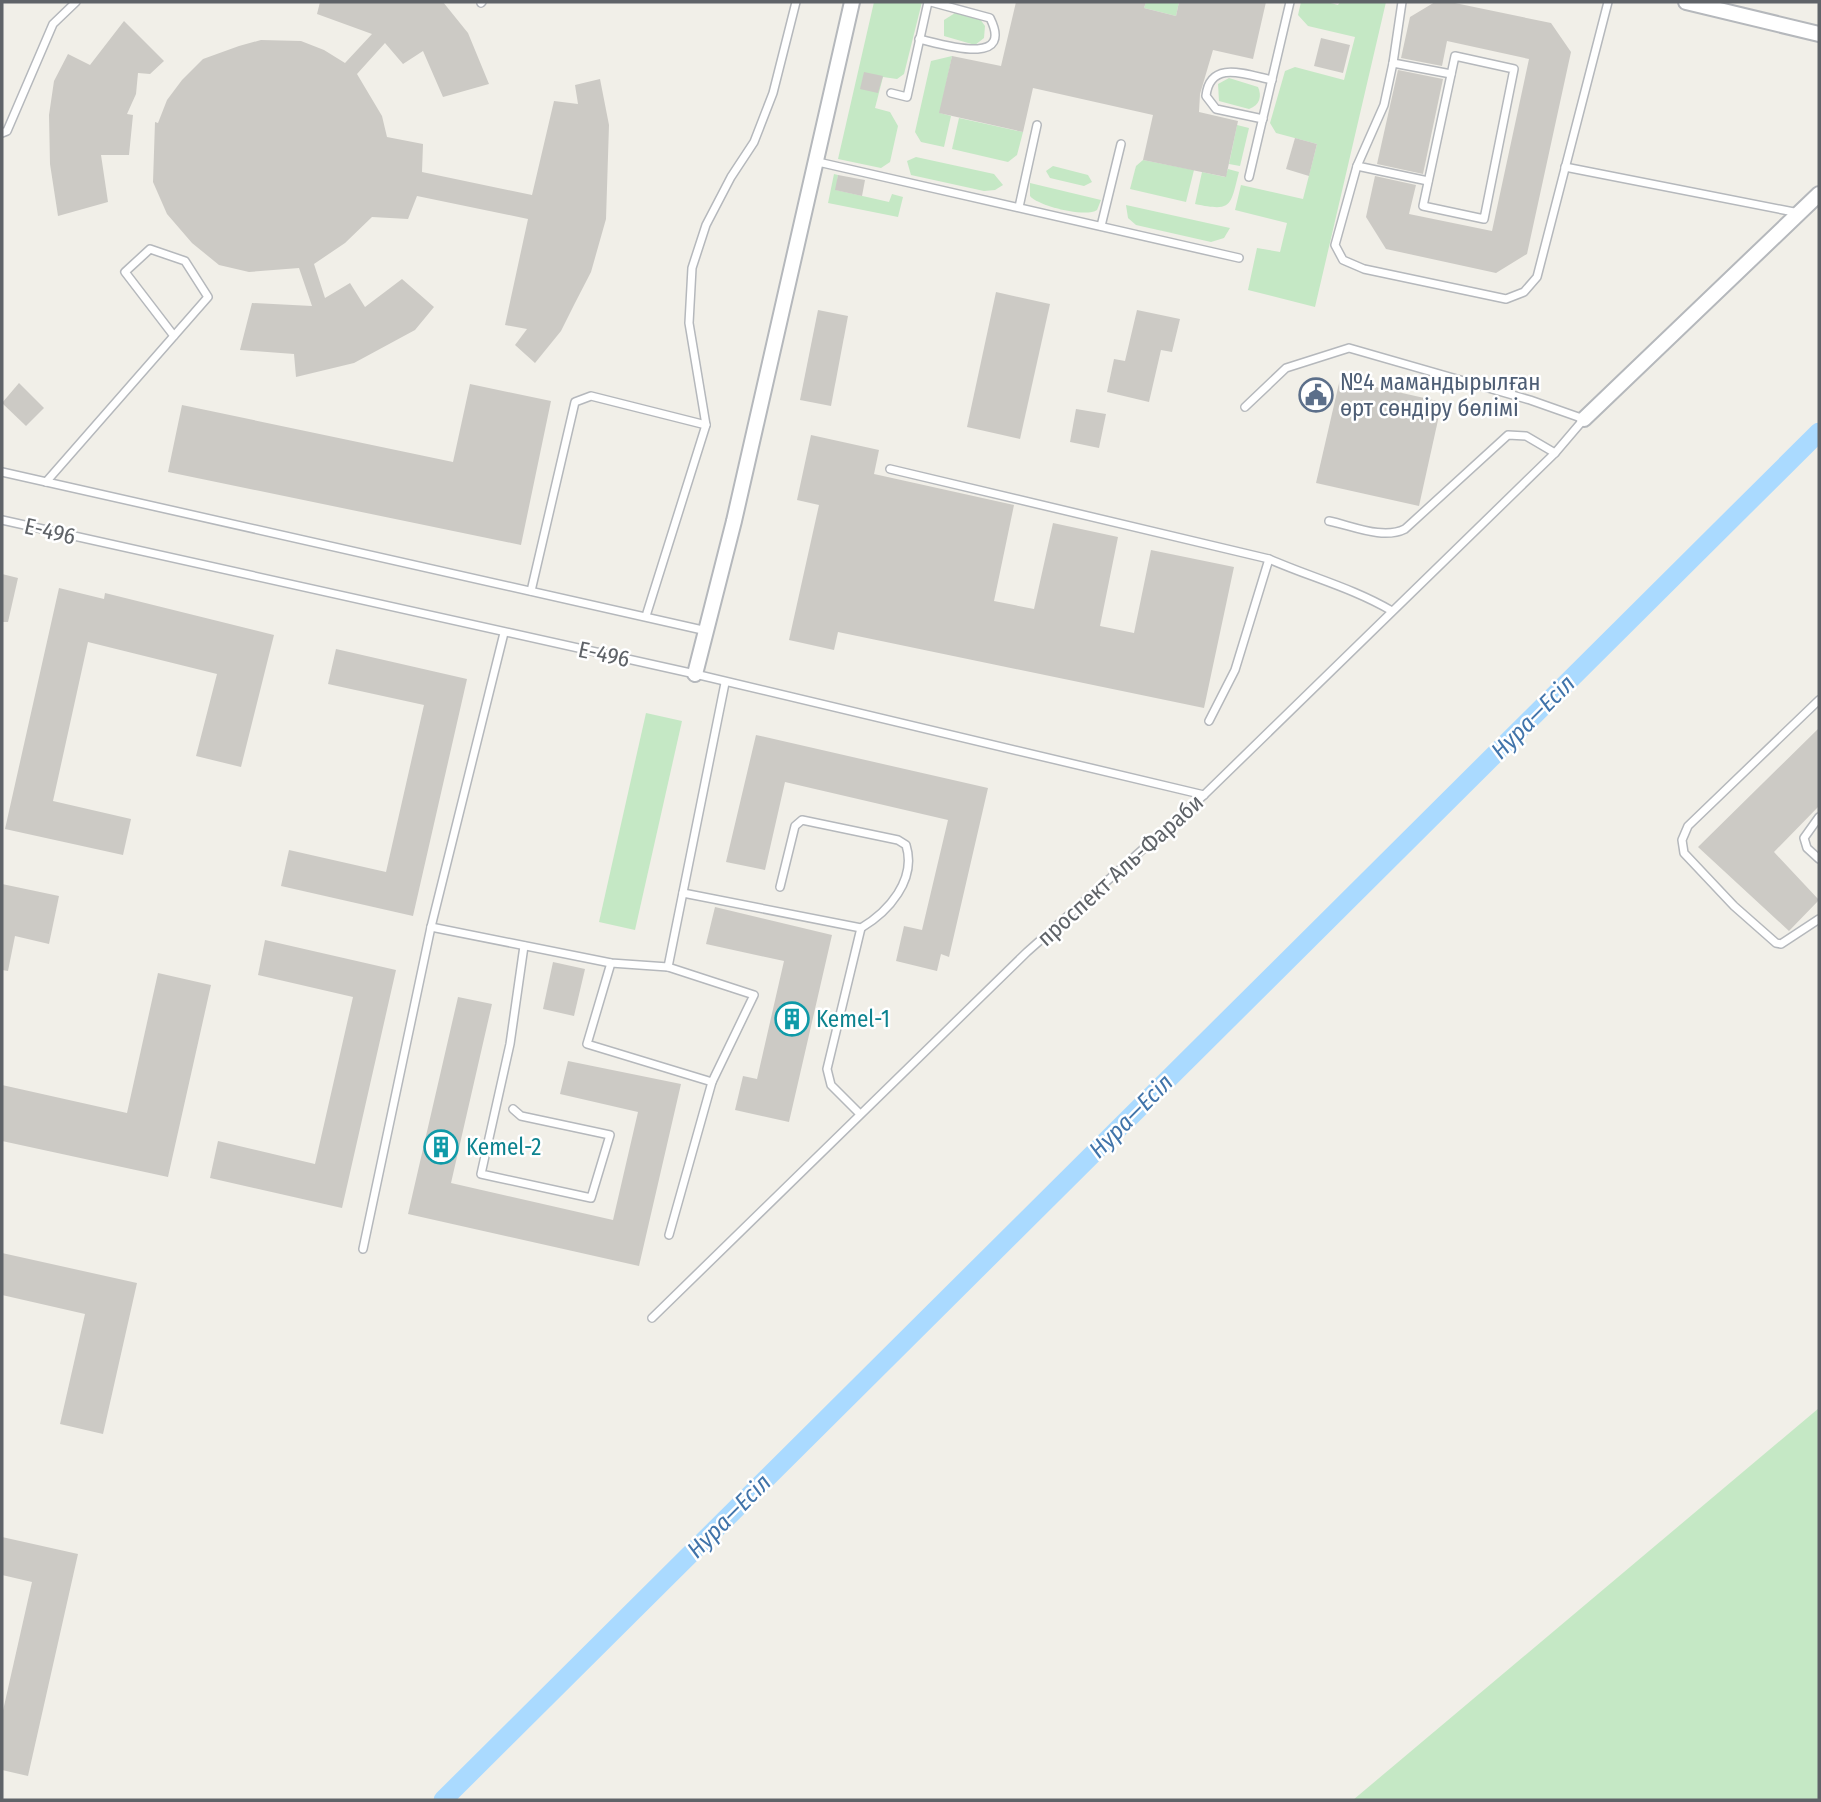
<svg xmlns="http://www.w3.org/2000/svg" width="1821" height="1802" font-family="'Fira Sans Condensed',sans-serif">
<style>
.green{fill:#c5e8c5}
.lines{fill:none;stroke-linecap:round;stroke-linejoin:round}
.canal{stroke:#aadaff;stroke-width:19}
.building{fill:#cccac5}
.service-casing{stroke:#b5b8bc;stroke-width:10}
.minor-casing{stroke:#b5b8bc;stroke-width:18}
.service{stroke:#fff;stroke-width:7}
.minor{stroke:#fff;stroke-width:14}
.labels{text-anchor:middle;dominant-baseline:central;stroke-width:5;stroke-linejoin:round;paint-order:stroke}
.service-label{font-size:23px;fill:#4e5e75;stroke:#fff;text-anchor:start}
.street-label{font-size:23px;fill:#5f6368;stroke:#fff}
.culture-label{font-size:23px;fill:#0d838f;stroke:#fff;text-anchor:start}
.water-label{font-size:24px;font-style:italic;fill:#4174aa;stroke:#fff}
</style>
<rect width="100%" height="100%" fill="#f1efe8"/>
<!-- green -->
<g class="green">
<path d="M874 2H922L904 74 897 79 883 77 875 108 890 112 898 126 890 162 881 168 838 159Z"/>
<path d="M1146 2H1179L1176 16 1144 8Z"/>
<path d="M1327 2 1338 5 1340 2H1386L1315 307 1248 290 1257 248 1280 252 1287 223 1235 210 1241 185 1303 199 1317 144 1276 133 1270 123 1285 71 1295 67 1344 80 1355 37 1308 26 1298 15 1301 2Z"/>
<path d="M955 13 980 19 985 26 984 38 975 45 944 36V20Z"/>
<path d="M952 56 940 113 951 116 944 147 921 142 915 132 931 61Z"/>
<path d="M1229 78 1258 87C1262 96 1260 105 1249 109L1219 101 1218 84Z"/>
<path d="M959 118 1023 132 1017 155 1008 162 952 149Z"/>
<path d="M1237 125 1249 128 1240 166 1229 164Z"/>
<path d="M916 157 994 174 1003 185 995 190 984 191 911 175 907 161Z"/>
<path d="M1143 160 1194 170 1186 202 1130 189 1136 166Z"/>
<path d="M1053 166 1088 175 1092 182 1084 186 1050 178 1046 171Z"/>
<path d="M1228 169 1239 172C1230 206 1233 212 1195 204L1202 172 1225 177Z"/>
<path d="M834 174 838 175 836 190 889 202 892 194 903 197 898 217 828 203Z"/>
<path d="M1030 183 1101 200 1097 210C1086 218 1038 206 1030 196Z"/>
<path d="M1126 205 1230 228 1224 238 1211 242 1136 225 1128 218Z"/>
<path d="M646 713 682 721 635 930 599 922Z"/>
<path d="M1819 1408V1800H1353Z"/>
</g>
<g class="lines">
<!-- canal -->
<path class="canal" d="M443 1800 1819 432"/>
</g>
<!-- building -->
<g class="building">
<path d="M320 2H443L468 33 489 84 443 97 423 51 403 64 385 43 357 74 382 116 387 137 423 144 422 172 532 195 554 101 578 104 575 85 600 79 609 125 606 219 591 272 575 303 561 331 535 363 515 345 527 329 505 325 528 219 417 196 408 219 372 217 345 243 314 264 325 298 350 283 365 307 402 279 434 307 415 330 354 363 296 377 294 354 240 350 252 303 312 306 299 268 249 272 219 265 192 243 167 214 153 182 155 122 158 123 167 100 182 80 203 59 239 46 261 40 301 41 324 50 345 63 372 34 317 14Z"/>
<path d="M1016 2H1146L1144 8 1176 16 1179 2H1266L1253 59 1213 50 1200 94 1199 112 1238 121 1226 177 1143 160 1153 115 1033 88 1023 132 939 113 952 56 1001 66Z"/>
<path d="M1435 2H1450L1551 23 1571 52 1527 254 1496 273 1386 249 1366 217 1375 176 1416 185 1409 214 1492 231 1529 59 1447 41 1442 66 1401 58 1410 17Z"/>
<path d="M124 21 164 61 150 74 138 73 136 94 127 114 133 115 129 155H101L108 202 58 216 50 164 49 115 54 81 68 54 90 65Z"/>
<path d="M1321 38 1350 45 1343 73 1314 66Z"/>
<path d="M1398 70 1443 79 1423 174 1377 164Z"/>
<path d="M864 72 883 76 878 93 860 89Z"/>
<path d="M1295 138 1317 144 1309 176 1286 169Z"/>
<path d="M838 175 865 180 862 196 835 190Z"/>
<path d="M996 292 1050 304 1020 439 967 427Z"/>
<path d="M818 310 848 316 831 406 800 400Z"/>
<path d="M1137 310 1180 319 1172 352 1161 350 1149 402 1107 392 1114 359 1125 361Z"/>
<path d="M1340 379 1442 402 1419 506 1316 483Z"/>
<path d="M19 383 44 408 26 426 2 403Z"/>
<path d="M470 384 551 401 521 545 168 472 182 405 453 462Z"/>
<path d="M1076 409 1106 414 1099 448 1070 442Z"/>
<path d="M811 435 879 450 874 474 1014 505 994 601 1034 609 1053 523 1118 537 1100 626 1134 633 1151 550 1234 567 1204 708 838 632 834 650 789 640 819 505 797 500Z"/>
<path d="M2 574 18 578 8 622H2Z"/>
<path d="M59 588 104 599 105 593 274 635 241 767 196 756 217 674 88 642 53 801 131 819 123 855 5 829Z"/>
<path d="M336 649 467 679 413 916 281 886 289 850 386 872 424 705 328 684Z"/>
<path d="M1819 728V806L1774 852 1819 900 1789 931 1698 847Z"/>
<path d="M756 735 988 788 949 957 941 954 937 971 896 961 904 926 922 930 948 820 785 782 765 870 726 862Z"/>
<path d="M2 884 59 896 49 944 15 936 8 971 2 970Z"/>
<path d="M715 907 832 935 789 1122 735 1110 743 1076 757 1079 784 961 706 944Z"/>
<path d="M265 940 396 970 342 1208 210 1178 218 1141 315 1164 353 997 258 975Z"/>
<path d="M553 962 585 969 574 1016 543 1009Z"/>
<path d="M158 973 211 985 168 1177 2 1141V1085L127 1113Z"/>
<path d="M458 997 492 1004 451 1183 613 1220 638 1112 560 1094 568 1061 681 1084 639 1266 408 1214Z"/>
<path d="M2 1253 137 1283 103 1434 60 1424 85 1314 2 1295Z"/>
<path d="M2 1537 78 1554 28 1776 2 1770V1715L32 1582 2 1575Z"/>
</g>
<g class="lines">
<defs>
<g id="service">
<path d="M1402 2 1393 63 1451 74"/>
<path d="M481 3 482 2"/>
<path d="M919 39C941 44 1015 68 990 18L931 2"/>
<path d="M1455 56 1514 69 1484 219 1423 206Z"/>
<path d="M1393 63 1384 105 1357 166 1428 181"/>
<path d="M891 93 907 97 928 2"/>
<path d="M1263 119 1216 109 1206 96C1210 59 1247 75 1272 80"/>
<path d="M2 133 7 131 53 24 76 2"/>
<path d="M818 162 1239 258"/>
<path d="M1357 166 1335 245 1343 260 1364 269 1506 299 1524 292 1537 277 1608 2"/>
<path d="M1565 167 1799 213"/>
<path d="M1249 177 1290 2"/>
<path d="M1019 207 1037 125"/>
<path d="M1101 226 1121 144"/>
<path d="M890 469 1269 559C1310 577 1353 588 1392 611"/>
<path d="M2 472 707 631"/>
<path d="M46 482 208 297 185 261 150 249 125 272 174 336"/>
<path d="M2 520 695 674 1204 795"/>
<path d="M1329 521C1353 526 1383 540 1405 529L1508 435 1526 436 1555 453"/>
<path d="M531 591 575 402 591 396 706 425"/>
<path d="M646 616 706 425 689 323 692 268 706 225 731 177 754 142 773 93 796 2"/>
<path d="M1819 700 1688 826 1682 840 1684 853 1734 906 1776 943 1781 944 1819 919"/>
<path d="M1209 721 1235 670 1269 559"/>
<path d="M1819 817 1804 838 1807 848 1819 859"/>
<path d="M683 893 861 928C888 912 917 880 906 845L898 840 802 820 795 826 780 887"/>
<path d="M431 927 611 963 668 967"/>
<path d="M611 963 587 1044 712 1082"/>
<path d="M513 1109 521 1116 610 1135 591 1198 481 1174 510 1044 524 946"/>
<path d="M859 1113 831 1085 827 1069 861 928"/>
<path d="M669 1235 712 1082 754 995 668 967 725 683"/>
<path d="M363 1249 431 927 504 633"/>
<path d="M652 1318 1027 952 1204 795 1555 453 1584 419 1530 400 1349 348 1286 368 1245 407"/>
</g>
<g id="minor">
<path d="M1686 2 1819 34"/>
<path d="M1584 419 1819 194"/>
<path d="M695 674 734 521 852 2"/>
</g>
</defs>
<!-- service casing -->
<use href="#service" class="service-casing"/>
<!-- minor casing -->
<use href="#minor" class="minor-casing"/>
<!-- service -->
<use href="#service" class="service"/>
<!-- minor -->
<use href="#minor" class="minor"/>
</g>
<!-- icons -->
<defs>
<symbol id="civic-ring" viewBox="-11 -11 22 22"><circle r="9.5" fill="#fff" stroke="#5c6f8a" stroke-width="1.5"/><path d="M-.6-6.5H3V-4.5H.6V-3L4-1V1h2V6H-6V1h2V-1L-.6-3ZM-1.2 2.5V6h2.4V2.5Z" fill="#5c6f8a"/></symbol>
<symbol id="building-ring" viewBox="-11 -11 22 22"><circle r="9.5" fill="#fff" stroke="#0f9aa8" stroke-width="1.5"/><path d="M-4-6H4V6H1V3H-1V6H-4ZM-2.5-4.3h1.7v1.8h-1.7ZM.8-4.3h1.7v1.8H.8ZM-2.5-1h1.7V.8h-1.7ZM.8-1h1.7V.8H.8Z" fill="#0f9aa8"/></symbol>
</defs>
<g fill-rule="evenodd">
<use href="#civic-ring" x="1297" y="376" width="38" height="38"/>
<use href="#building-ring" x="773" y="1000" width="38" height="38"/>
<use href="#building-ring" x="422" y="1128" width="38" height="38"/>
</g>
<g class="labels">
<!-- service labels -->
<g class="service-label">
<text x="1340" y="382">№4 мамандырылған<tspan x="1340" dy="26">өрт сөндіру бөлімі</tspan></text>
</g>
<!-- street labels -->
<g class="street-label">
<text transform="translate(50 531) rotate(13)">E-496</text>
<text transform="translate(604 654) rotate(12)">E-496</text>
<text transform="translate(1120 870) rotate(-42)">проспект Аль-Фараби</text>
</g>
<!-- culture labels -->
<g class="culture-label">
<text x="816" y="1019">Kemel-1</text>
<text x="466" y="1147">Kemel-2</text>
</g>
<!-- water labels -->
<g class="water-label">
<text transform="translate(1533 717) rotate(-45)">Нура—Есіл</text>
<text transform="translate(1131 1116) rotate(-45)">Нура—Есіл</text>
<text transform="translate(729 1516) rotate(-45)">Нура—Есіл</text>
</g>
</g>
<!-- border -->
<rect width="1821" height="1802" fill="none" stroke="#5f6368" stroke-width="7"/>
</svg>
